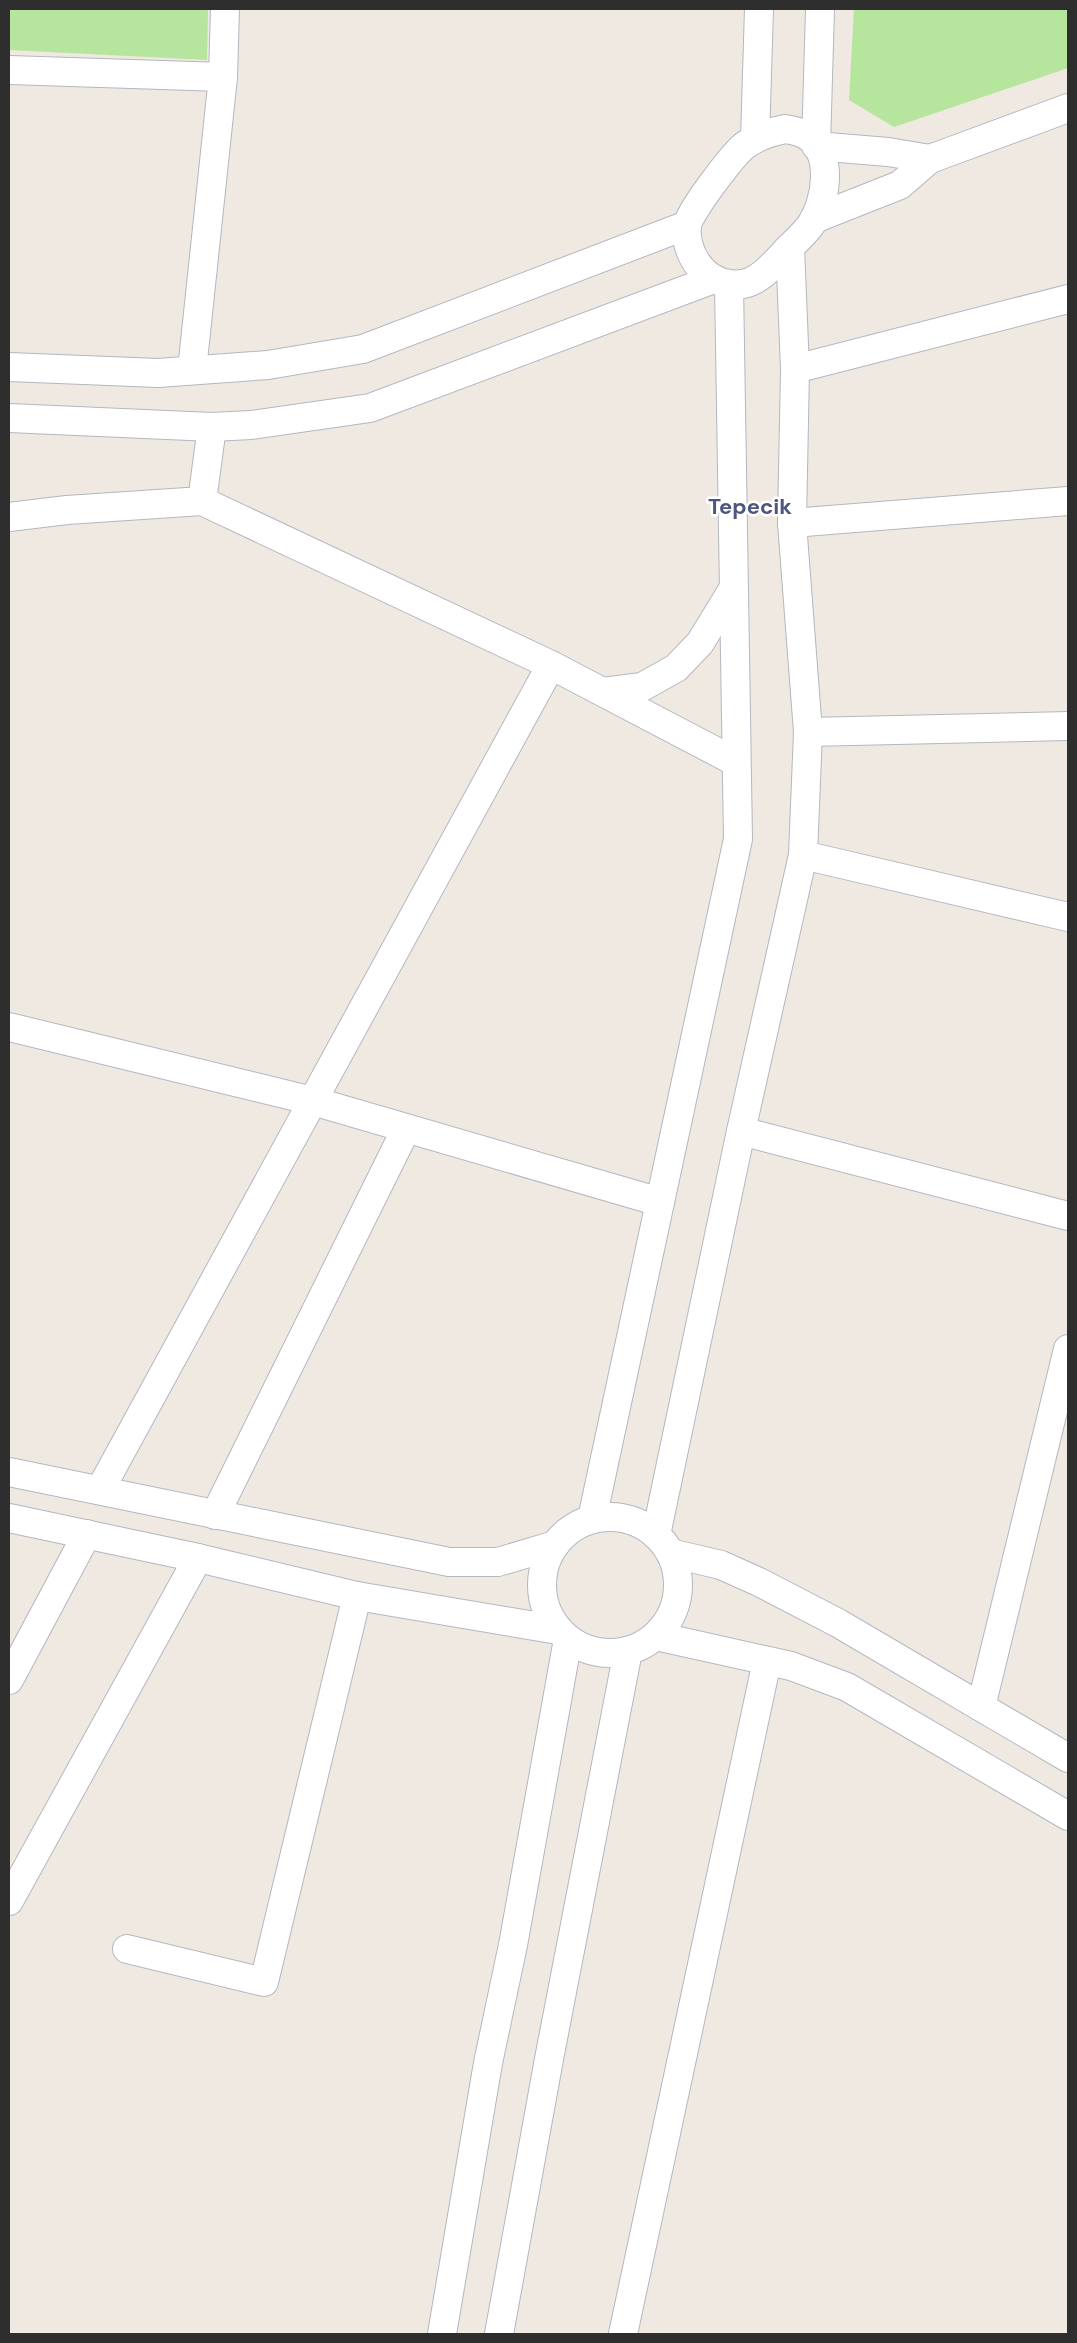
<svg xmlns="http://www.w3.org/2000/svg" width="1077" height="2343" font-family="'DM Sans',sans-serif">
<style>
.green{fill:#b6e59e}
.lines{fill:none;stroke-linecap:round;stroke-linejoin:round}
.street-casing{stroke:#b4b7c1;stroke-width:30}
.street{stroke:#fff;stroke-width:28}
.labels{text-anchor:middle;dominant-baseline:central;stroke-width:5;stroke-linejoin:round;paint-order:stroke}
.district-label{font-size:22px;font-weight:bold;fill:#4d5680;stroke:#fff}
</style>
<rect width="100%" height="100%" fill="#efe9e1"/>
<!-- green -->
<g class="green">
<path d="M9 9H208L207 60 9 50Z"/>
<path d="M854 9H1068V68L894 127 849 100Z"/>
</g>
<g class="lines">
<defs>
<g id="street">
<path d="M9 70 223 77"/>
<path d="M785 129C791 130 798 131 804 134 835 150 827 202 810 226 803 235 794 243 786 251 777 261 765 275 752 281 740 287 724 285 712 278 695 267 685 246 687 226 689 212 732 156 744 146 757 136 770 132 785 129Z"/>
<path d="M755 139 759 9"/>
<path d="M930 159 1068 108"/>
<path d="M814 219 900 185 930 159 888 152 816 146 820 9"/>
<path d="M9 367 158 373 268 365 363 349 687 225"/>
<path d="M795 369 1068 299"/>
<path d="M192 370 223 77 225 9"/>
<path d="M9 418 212 427 251 425 370 408 714 279"/>
<path d="M202 501 551 665 736 762"/>
<path d="M9 517 67 510 202 501 212 427"/>
<path d="M792 523 1068 501"/>
<path d="M603 692 642 687 676 668 700 643 733 589"/>
<path d="M808 732 1068 726"/>
<path d="M803 855 1068 917"/>
<path d="M9 1027 313 1101 660 1202"/>
<path d="M741 1131 1068 1216"/>
<path d="M9 1472 449 1562H498L555 1545"/>
<path d="M100 1490 551 665"/>
<path d="M215 1515 406 1129"/>
<circle cx="610" cy="1585" r="68"/>
<path d="M9 1518 198 1558 357 1596 558 1630"/>
<path d="M592 1519 738 839 729 284"/>
<path d="M656 1535 741 1131 803 855 808 732 792 523 795 369 790 247"/>
<path d="M670 1553 721 1565 759 1582 838 1623 1068 1758"/>
<path d="M656 1636 791 1666 847 1687 1068 1816"/>
<path d="M9 1680 87 1534"/>
<path d="M981 1707 1068 1349"/>
<path d="M9 1901 198 1558"/>
<path d="M127 1949 264 1982 357 1596"/>
<path d="M442 2334 488 2063 513 1945 568 1639"/>
<path d="M499 2334 549 2059 628 1651"/>
<path d="M623 2334 767 1661"/>
</g>
</defs>
<!-- street casing -->
<use href="#street" class="street-casing"/>
<!-- street -->
<use href="#street" class="street"/>
</g>
<g class="labels">
<!-- district labels -->
<g class="district-label">
<text x="750" y="506">Tepecik</text>
</g>
</g>
<!-- border -->
<rect width="1077" height="2343" fill="none" stroke="#2e2e2e" stroke-width="20"/>
</svg>
